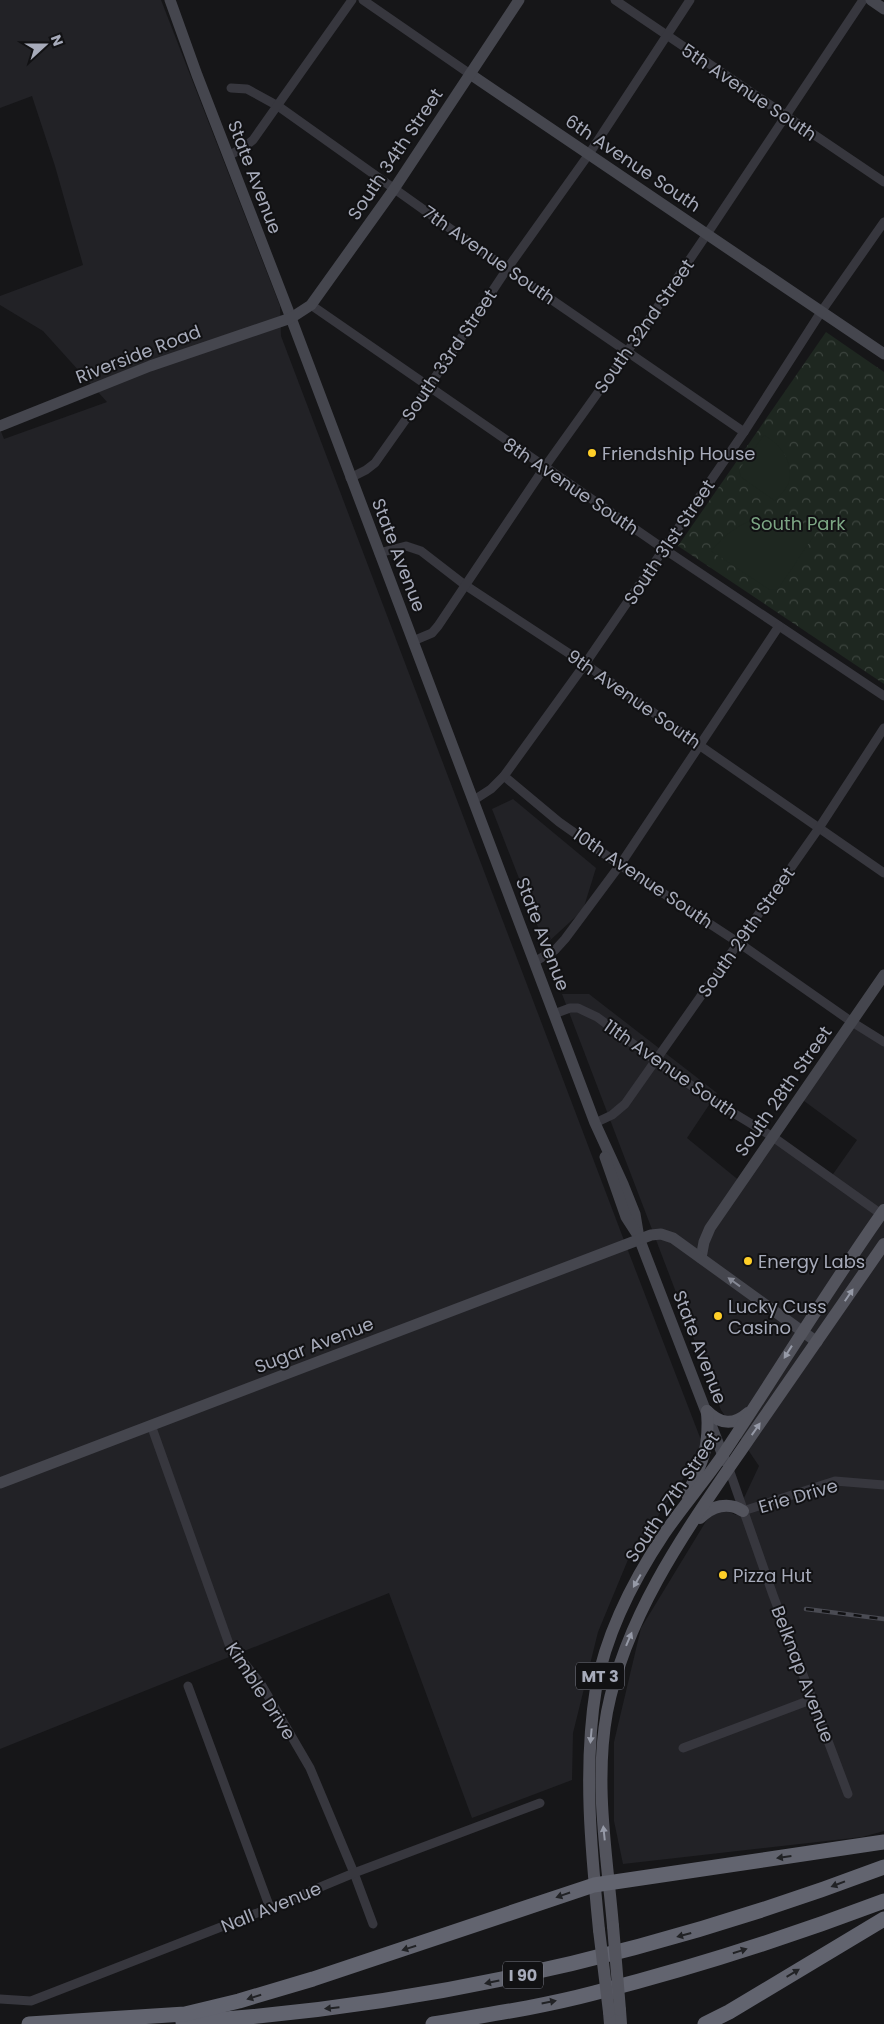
<svg xmlns="http://www.w3.org/2000/svg" width="884" height="2024" font-family="Poppins,sans-serif">
<style>
.built{fill:#222226}
.park{fill:url(#park-crowns)}
.pitch{fill:#1e2720}
.lines{fill:none;stroke-linecap:round;stroke-linejoin:round}
.street{stroke:#37373e;stroke-width:9}
.secondary{stroke:#45464e;stroke-width:11}
.primary{stroke:#53545d;stroke-width:12}
.highway{stroke:#62646f;stroke-width:15}
.rail-casing{stroke:#4a4b53;stroke-width:4.5}
.rail{stroke:#111113;stroke-width:2.5;stroke-dasharray:8;stroke-linecap:butt}
.primary-bridge{stroke:#53545d;stroke-width:12}
.oneway{fill:#858894}
.oneway2{fill:#969aa7}
.oneway3{fill:#212225}
.poi-dot{fill:#ffcf28;stroke:#111113;stroke-width:2}
.labels{text-anchor:middle;dominant-baseline:central;stroke-width:4;stroke-linejoin:round;paint-order:stroke}
.shield{fill:#111113;stroke:#7a7d88;stroke-width:1}
.shield-label{font-size:16px;font-weight:bold;fill:#a7abba}
.street-label{font-size:18px;fill:#a7abba;stroke:#111113}
.poi-label{font-size:18px;fill:#a7abba;stroke:#111113;text-anchor:start}
.park-label{font-size:18px;fill:#7ca684;stroke:#111113}
</style>
<defs>
<pattern id="park-crowns" width="20" height="18" patternUnits="userSpaceOnUse" patternTransform="scale(1.25)"><rect width="20" height="18" fill="#1e2720"/><path d="M2 6a3 3 0 1 1 6 0M12 15a3 3 0 1 1 6 0" fill="none" stroke="#3c443e"/></pattern>
</defs>
<rect width="100%" height="100%" fill="#161618"/>
<!-- built -->
<g class="built">
<path d="M0 0H161L280 306 281 336 622 1235 701 1440 697 1458 642 1540 632 1550 598 1632 573 1733 572 1780 472 1818 389 1593 0 1749V429L4 439 107 402 43 331 0 305V296L83 265 55 166 32 96 0 108Z"/>
<path d="M513 799 596 868 583 910 545 945 492 809Z"/>
<path d="M562 994H589L717 1093 687 1138 741 1182 773 1137 831 1177 857 1140 800 1098 852 1022 884 1043V1831L862 1837 623 1864 614 1821V1742L641 1628 708 1518 723 1509 736 1515 759 1466 721 1410Z"/>
</g>
<!-- park -->
<path class="park" d="M826 332 884 372V684L678 546Z"/>
<!-- pitch -->
<g class="pitch">
<path d="M764 435C781 445 793 460 789 481 788 488 779 496 775 501L741 477 739 470Z"/>
<path d="M761 517C785 517 797 518 817 531L778 589 770 590 711 551C725 534 740 523 761 517Z"/>
</g>
<g class="lines">
<!-- street -->
<g class="street">
<path d="M363 0 470 74"/>
<path d="M615 0 884 182"/>
<path d="M231 88 247 89 278 106 507 269 744 432"/>
<path d="M228 156 243 148 253 140 352 0"/>
<path d="M311 305 664 549 884 696"/>
<path d="M350 478 366 470 375 463 428 388 507 269 589 154 690 0"/>
<path d="M379 553 406 546 421 551 465 585 585 664 699 745 884 873"/>
<path d="M413 641 432 633 438 626 544 468 627 352 707 234 863 0"/>
<path d="M504 776 559 822 620 865 739 943 852 1022 884 1042"/>
<path d="M474 800 491 789 504 776 585 664 744 432 821 312 884 222"/>
<path d="M534 962 555 950 565 939 620 865 779 626"/>
<path d="M554 1014 570 1008H578L597 1017 656 1061 712 1100 773 1137 881 1214"/>
<path d="M595 1123 612 1115 625 1104 819 828 884 728"/>
<path d="M151 1425 229 1644 261 1684 310 1768 354 1873 373 1924"/>
<path d="M729 1469 773 1595 848 1794"/>
<path d="M743 1511 835 1481 884 1485"/>
<path d="M188 1686 270 1908"/>
<path d="M683 1748 813 1699"/>
<path d="M0 1999 31 2001 270 1908 354 1873 540 1803"/>
</g>
<!-- secondary -->
<g class="secondary">
<path d="M170 0 197 75 291 318 595 1123 623 1184 635 1214 639 1238 725 1461"/>
<path d="M871 0 884 9"/>
<path d="M470 74 884 354"/>
<path d="M0 426 150 366 291 318 311 305 394 189 519 0"/>
<path d="M605 1157 626 1217 637 1234"/>
<path d="M701 1258 704 1242 710 1228 884 975"/>
<path d="M0 1483 651 1235 661 1234 673 1238 817 1342"/>
</g>
<!-- primary -->
<g class="primary">
<path d="M707 1411C720 1424 733 1426 748 1413"/>
<path d="M687 1495C702 1463 710 1448 707 1411"/>
<path d="M700 1518C712 1506 728 1501 743 1511"/>
<path d="M613 1926C607 1856 594 1783 607 1712 627 1609 693 1521 751 1436 796 1372 840 1308 884 1244"/>
<path d="M599 1930C591 1849 583 1768 596 1688 606 1634 634 1579 664 1534 683 1506 705 1481 724 1453 778 1372 828 1289 884 1210"/>
<path d="M620 2010 621 2024"/>
<path d="M609 2012 610 2024"/>
</g>
<!-- highway -->
<g class="highway">
<path d="M183 2022C425 2007 657 1953 884 1867"/>
<path d="M29 2024 185 2014 239 2001 313 1979 594 1885 884 1842"/>
<path d="M433 2024C486 2015 541 2007 594 1993 692 1968 789 1937 884 1901"/>
<path d="M705 2024 729 2012 884 1919"/>
</g>
<defs>
<path id="rail" d="M806 1609 884 1619"/>
</defs>
<!-- rail casing -->
<use href="#rail" class="rail-casing"/>
<!-- rail -->
<use href="#rail" class="rail"/>
<!-- primary-bridge -->
<g class="primary-bridge">
<path d="M613 1926 620 2010"/>
<path d="M599 1930 609 2012"/>
</g>
</g>
<!-- one-way arrows -->
<defs><path id="oneway-solid" d="M-6-.8H1V-3.2L6.5 0L1 3.2V.8H-6Z" transform="scale(1.25)"/></defs>
<use class="oneway" href="#oneway-solid" transform="translate(734 1282) rotate(-144)"/>
<g class="oneway2">
<use href="#oneway-solid" transform="translate(849 1295) rotate(-56)"/>
<use href="#oneway-solid" transform="translate(788 1352) rotate(122)"/>
<use href="#oneway-solid" transform="translate(756 1429) rotate(-55)"/>
<use href="#oneway-solid" transform="translate(637 1581) rotate(120)"/>
<use href="#oneway-solid" transform="translate(629 1639) rotate(-67)"/>
<use href="#oneway-solid" transform="translate(591 1736) rotate(95)"/>
<use href="#oneway-solid" transform="translate(604 1833) rotate(-96)"/>
</g>
<g class="oneway3">
<use href="#oneway-solid" transform="translate(784 1857) rotate(172)"/>
<use href="#oneway-solid" transform="translate(838 1884) rotate(159)"/>
<use href="#oneway-solid" transform="translate(563 1895) rotate(161)"/>
<use href="#oneway-solid" transform="translate(684 1935) rotate(165)"/>
<use href="#oneway-solid" transform="translate(409 1948) rotate(162)"/>
<use href="#oneway-solid" transform="translate(740 1951) rotate(-18)"/>
<use href="#oneway-solid" transform="translate(793 1973) rotate(-31)"/>
<use href="#oneway-solid" transform="translate(492 1982) rotate(168)"/>
<use href="#oneway-solid" transform="translate(254 1997) rotate(163)"/>
<use href="#oneway-solid" transform="translate(549 2002) rotate(-11)"/>
<use href="#oneway-solid" transform="translate(332 2008) rotate(174)"/>
</g>
<!-- markers -->
<g class="poi-dot">
<circle cx="592" cy="453" r="5"/>
<circle cx="748" cy="1261" r="5"/>
<circle cx="718" cy="1316" r="5"/>
<circle cx="723" cy="1575" r="5"/>
</g>
<g class="labels">
<!-- shield labels -->
<g class="shield">
<rect x="576" y="1662.5" width="48" height="27" rx="4"/>
<rect x="503" y="1961.5" width="40" height="27" rx="4"/>
</g>
<g class="shield-label">
<text x="600" y="1676">MT 3</text>
<text x="523" y="1975">I 90</text>
</g>
<!-- street labels -->
<g class="street-label">
<text transform="translate(749 92) rotate(34)">5th Avenue South</text>
<text transform="translate(395 154) rotate(-56)">South 34th Street</text>
<text transform="translate(633 163) rotate(34)">6th Avenue South</text>
<text transform="translate(255 177) rotate(69)">State Avenue</text>
<text transform="translate(489 255) rotate(35)">7th Avenue South</text>
<text transform="translate(644 326) rotate(-55)">South 32nd Street</text>
<text transform="translate(138 354) rotate(-21)">Riverside Road</text>
<text transform="translate(449 355) rotate(-56)">South 33rd Street</text>
<text transform="translate(571 486) rotate(34)">8th Avenue South</text>
<text transform="translate(669 542) rotate(-56)">South 31st Street</text>
<text transform="translate(399 555) rotate(69)">State Avenue</text>
<text transform="translate(634 699) rotate(35)">9th Avenue South</text>
<text transform="translate(643 878) rotate(34)">10th Avenue South</text>
<text transform="translate(746 932) rotate(-55)">South 29th Street</text>
<text transform="translate(543 934) rotate(69)">State Avenue</text>
<text transform="translate(671 1069) rotate(35)">11th Avenue South</text>
<text transform="translate(783 1091) rotate(-55)">South 28th Street</text>
<text transform="translate(314 1345) rotate(-21)">Sugar Avenue</text>
<text transform="translate(700 1347) rotate(69)">State Avenue</text>
<text transform="translate(798 1496) rotate(-16)">Erie Drive</text>
<text transform="translate(672 1497) rotate(-56)">South 27th Street</text>
<text transform="translate(803 1674) rotate(69)">Belknap Avenue</text>
<text transform="translate(261 1691) rotate(57)">Kimble Drive</text>
<text transform="translate(271 1907) rotate(-22)">Nall Avenue</text>
</g>
<!-- poi labels -->
<g class="poi-label">
<text x="602" y="453">Friendship House</text>
<text x="758" y="1261">Energy Labs</text>
<text x="728" y="1306">Lucky Cuss<tspan x="728" dy="21">Casino</tspan></text>
<text x="733" y="1575">Pizza Hut</text>
</g>
<!-- park labels -->
<g class="park-label">
<text x="798" y="523">South Park</text>
</g>
</g>
<!-- north arrow -->
<g transform="translate(45 45) rotate(69)" stroke="#111113" stroke-width="4" paint-order="stroke">
<path d="M0-4L9 19L0 12L-9 19Z" fill="#a7abba"/>
<text y="-8" font-size="14" font-weight="bold" text-anchor="middle" fill="#a7abba">N</text>
</g>
</svg>
